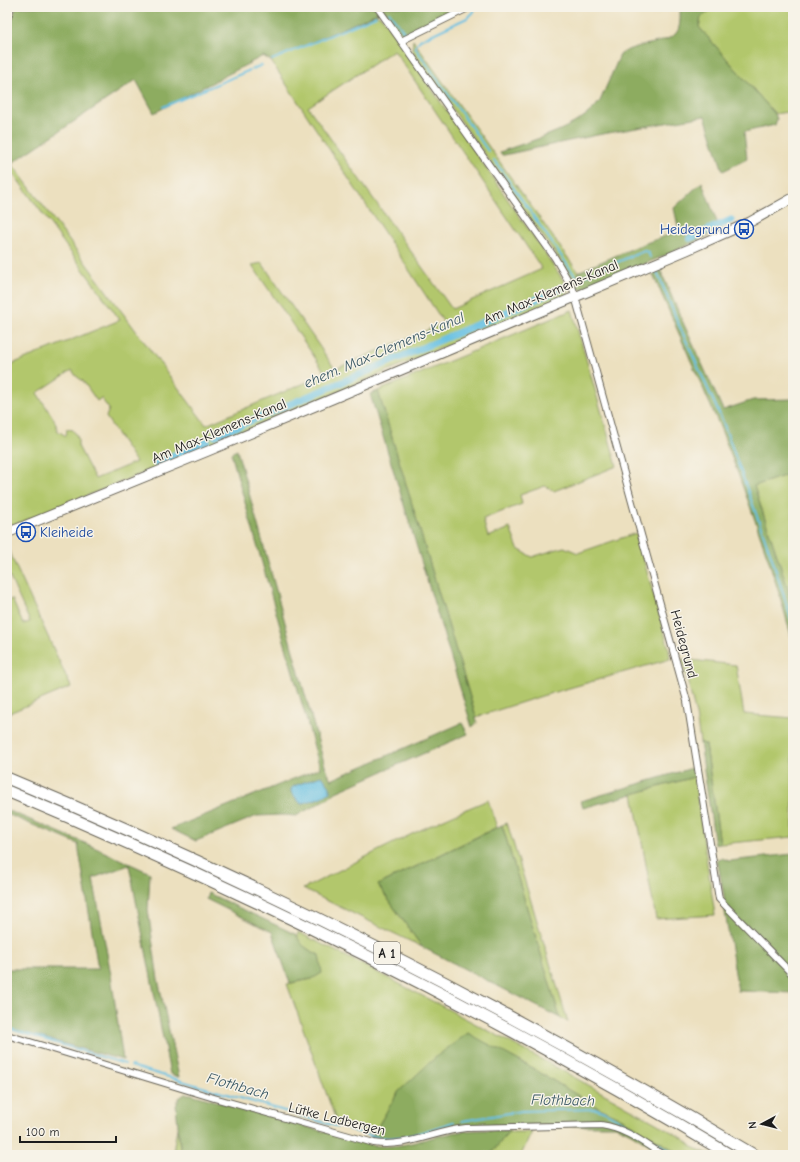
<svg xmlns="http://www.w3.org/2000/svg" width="800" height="1162" font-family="'Comic Neue',sans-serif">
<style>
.green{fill:#b2c76c;stroke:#677244;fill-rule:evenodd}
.forest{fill:#8dac60;stroke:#54643e}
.water{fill:#65c0e3;stroke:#406e80}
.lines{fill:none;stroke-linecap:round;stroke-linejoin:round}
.stream{stroke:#65c0e3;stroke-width:2}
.canal{stroke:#65c0e3;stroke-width:7}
.street-casing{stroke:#656155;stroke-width:8}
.secondary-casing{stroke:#656155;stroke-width:11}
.highway-casing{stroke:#656155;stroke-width:13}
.street{stroke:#fff;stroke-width:6}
.secondary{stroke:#fff;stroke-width:9}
.highway{stroke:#fff;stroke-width:11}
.labels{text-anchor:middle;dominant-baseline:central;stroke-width:3;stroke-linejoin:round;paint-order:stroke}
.shield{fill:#f7f3e8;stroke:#5e5c59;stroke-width:1}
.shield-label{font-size:13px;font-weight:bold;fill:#1c1c1c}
.transit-label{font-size:14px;fill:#164399;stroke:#f7f3e8;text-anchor:end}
.street-label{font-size:14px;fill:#1c1c1c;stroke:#f7f3e8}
.water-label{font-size:15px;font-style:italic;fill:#365562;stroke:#f7f3e8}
</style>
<rect width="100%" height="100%" fill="#f7f3e8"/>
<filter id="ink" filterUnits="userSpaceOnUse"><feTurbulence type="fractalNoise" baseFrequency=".025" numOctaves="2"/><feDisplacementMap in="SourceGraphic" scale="8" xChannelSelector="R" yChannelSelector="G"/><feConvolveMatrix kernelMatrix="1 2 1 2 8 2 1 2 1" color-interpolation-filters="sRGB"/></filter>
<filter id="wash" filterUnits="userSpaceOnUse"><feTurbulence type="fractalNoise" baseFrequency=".012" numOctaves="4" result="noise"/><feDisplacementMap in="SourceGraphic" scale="16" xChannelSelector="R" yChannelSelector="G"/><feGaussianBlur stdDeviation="0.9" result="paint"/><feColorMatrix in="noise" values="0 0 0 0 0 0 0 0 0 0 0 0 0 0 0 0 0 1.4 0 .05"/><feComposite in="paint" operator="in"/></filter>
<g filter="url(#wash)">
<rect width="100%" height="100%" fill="#ece0bf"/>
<!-- green -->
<g class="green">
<path d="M715 7H793V111L775 114 699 27 701 17Z"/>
<path d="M376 14 382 17 566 284 568 290 565 296 181 458 16 524H8L7 366 120 320 7 165V157L206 425 326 374 252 265 262 263 335 369 444 323 271 61ZM394 50 542 269 452 309 308 107ZM72 370 76 376 83 381 97 401 101 398 109 409 106 417 136 462 95 479 78 446V438L73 430 67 429 66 436 58 431 54 419 37 393Z"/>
<path d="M413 40 578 272 574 280 414 55 412 50Z"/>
<path d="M572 310 617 466 554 491 545 486 520 495 522 504 483 519 488 537 510 528 518 549 532 557 564 547 578 553 636 533 669 649 670 659 545 695 476 717 378 391Z"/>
<path d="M793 473V604L754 486Z"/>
<path d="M7 547 71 687 7 714V601L12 599 23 624 30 622 7 571Z"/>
<path d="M682 659 736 665 744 714 793 718V837L720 844 706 745 700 742 696 715Z"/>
<path d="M694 777 715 915 656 919 633 794Z"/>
<path d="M488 800 497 827 378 885 422 947 303 889C364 858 424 826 488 800Z"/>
<path d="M507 823 568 1022 560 1018 502 825Z"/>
<path d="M298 932C429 998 557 1066 684 1139L694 1148 712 1155H682L617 1116 595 1106 534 1069 468 1034 398 1092 374 1133 337 1123 287 984 312 979 319 955C310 950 295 945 298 932Z"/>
<path d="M177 1128 181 1155H175L174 1146Z"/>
<path d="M508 1132H532L521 1155H490Z"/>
</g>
<!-- forest -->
<g class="forest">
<path d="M16 7H460L403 36 384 10 271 61 263 56 154 113 136 80 12 163 7 157V39Z"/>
<path d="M680 7H715L701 17 699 27 775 114 777 119 775 125 744 132 747 159 723 171 705 116 597 135 504 155H502L500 152C531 140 580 129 600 101L620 55C632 43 668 45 677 32 681 26 680 14 680 7Z"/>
<path d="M702 182 720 230 666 255 582 290 578 288 574 280 578 272 638 246 679 231 674 208Z"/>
<path d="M659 267 682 320 723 410 753 400 793 399V473L754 486 793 604V643C774 570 748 498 720 427L651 270Z"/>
<path d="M378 391 476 717 477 723 472 727 370 394Z"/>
<path d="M237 450 325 766 331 780 462 723 468 734 336 792 329 798 296 816 283 815 257 816 196 841 171 829 320 768 231 453Z"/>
<path d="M700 742 706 745 720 844 715 845Z"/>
<path d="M692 768 694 777 583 808 581 801Z"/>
<path d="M7 810 87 844 150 873 148 910 158 979 179 1077 170 1074 129 865 93 878 111 975 123 1060 7 1028V969H98L78 844 7 814Z"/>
<path d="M502 825 560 1018 422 947 378 885Z"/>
<path d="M793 854V993L738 991 725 912 724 896 717 859 722 858 729 861Z"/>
<path d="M208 893 297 935C300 946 309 950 319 955L322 973 312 979 290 983 272 932 206 899Z"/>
<path d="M468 1033 534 1069 595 1106 617 1116 682 1155H666L631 1133 616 1126 477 1125 397 1142 368 1140 374 1133 398 1092 437 1056Z"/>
<path d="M185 1094H191L371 1145C401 1150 420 1139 448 1134 468 1129 489 1130 510 1130L490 1155H181L176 1106 179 1098Z"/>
</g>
<!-- water -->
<path class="water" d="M322 776 330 787V792L322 797 301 804 291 792V789L294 786 318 777Z"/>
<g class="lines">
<!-- stream -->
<g class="stream">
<path d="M476 7 473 13 467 18 420 40 416 45V49L488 151"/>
<path d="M389 12 404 32"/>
<path d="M272 60 376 16"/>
<path d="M163 107 262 65"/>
<path d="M494 160 576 277 579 278 644 251 648 252 650 257"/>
<path d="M657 272 679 325 723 422 772 558 793 625"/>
<path d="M7 1028 125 1064"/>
<path d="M131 1066 339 1127"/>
<path d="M462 1121 521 1111 597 1109 605 1112 677 1155"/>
<path d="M348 1129C361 1133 374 1138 387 1138 410 1139 432 1128 454 1122"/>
<path d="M372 1153 373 1155"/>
</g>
<!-- canal -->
<g class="canal">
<path d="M690 238 731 220"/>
<path d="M215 436 563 288"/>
<path d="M156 463 207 441"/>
</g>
</g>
</g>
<g filter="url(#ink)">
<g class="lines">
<defs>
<g id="street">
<path d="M377 7 555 258 573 289 687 701 719 899 793 975"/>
<path d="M7 19 11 7"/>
<path d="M401 41 466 9 467 7"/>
<path d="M7 1035 214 1098 374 1143C406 1148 434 1131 466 1128L601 1125C625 1128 644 1143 663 1155"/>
</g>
<path id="secondary" d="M7 533 208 451 687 250 750 222 793 198"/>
<g id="highway">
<path d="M7 778C265 885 514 1012 754 1155"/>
<path d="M7 791C256 895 498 1016 730 1155"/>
</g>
</defs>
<!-- street casing -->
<use href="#street" class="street-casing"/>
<!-- secondary casing -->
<use href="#secondary" class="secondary-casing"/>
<!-- highway casing -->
<use href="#highway" class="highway-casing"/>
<!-- street -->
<use href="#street" class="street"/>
<!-- secondary -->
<use href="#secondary" class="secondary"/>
<!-- highway -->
<use href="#highway" class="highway"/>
</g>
</g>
<!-- icons -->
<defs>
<symbol id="bus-ring" viewBox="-11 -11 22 22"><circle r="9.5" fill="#f7f3e8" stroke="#1a4fb4" stroke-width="1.5"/><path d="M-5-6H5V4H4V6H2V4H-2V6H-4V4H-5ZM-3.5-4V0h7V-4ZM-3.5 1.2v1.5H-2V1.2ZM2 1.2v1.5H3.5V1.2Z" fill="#1a4fb4"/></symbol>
</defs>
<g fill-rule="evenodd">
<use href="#bus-ring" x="733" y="218" width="22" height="22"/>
<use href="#bus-ring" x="15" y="521" width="22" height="22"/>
</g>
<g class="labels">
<!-- shield labels -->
<rect class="shield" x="374" y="942" width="26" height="22" rx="3"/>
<g class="shield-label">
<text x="387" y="953">A 1</text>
</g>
<!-- transit labels -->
<g class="transit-label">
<text x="730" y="229">Heidegrund</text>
<text x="40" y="532" text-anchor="start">Kleiheide</text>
</g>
<!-- street labels -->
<g class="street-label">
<text transform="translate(551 292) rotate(-23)">Am Max-Klemens-Kanal</text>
<text transform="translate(219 431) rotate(-23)">Am Max-Klemens-Kanal</text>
<text transform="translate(684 644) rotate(75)">Heidegrund</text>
<text transform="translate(337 1119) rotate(14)">Lütke Ladbergen</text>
</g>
<!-- water labels -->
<g class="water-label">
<text transform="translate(384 350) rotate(-23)">ehem. Max-Clemens-Kanal</text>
<text transform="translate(238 1086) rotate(16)">Flothbach</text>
<text transform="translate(563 1100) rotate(1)">Flothbach</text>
</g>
</g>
<!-- margin -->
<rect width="800" height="1162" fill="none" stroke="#f7f3e8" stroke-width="24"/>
<!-- north arrow -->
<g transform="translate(762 1124) rotate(263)" stroke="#f7f3e8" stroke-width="3" paint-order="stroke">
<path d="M0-3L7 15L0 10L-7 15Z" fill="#1c1c1c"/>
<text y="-6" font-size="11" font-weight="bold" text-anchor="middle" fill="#1c1c1c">N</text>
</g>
<!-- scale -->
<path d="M20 1136v6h96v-6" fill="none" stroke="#1c1c1c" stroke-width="2"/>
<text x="26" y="1136" font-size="12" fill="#1c1c1c" stroke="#f7f3e8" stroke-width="3" paint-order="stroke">100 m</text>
</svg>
